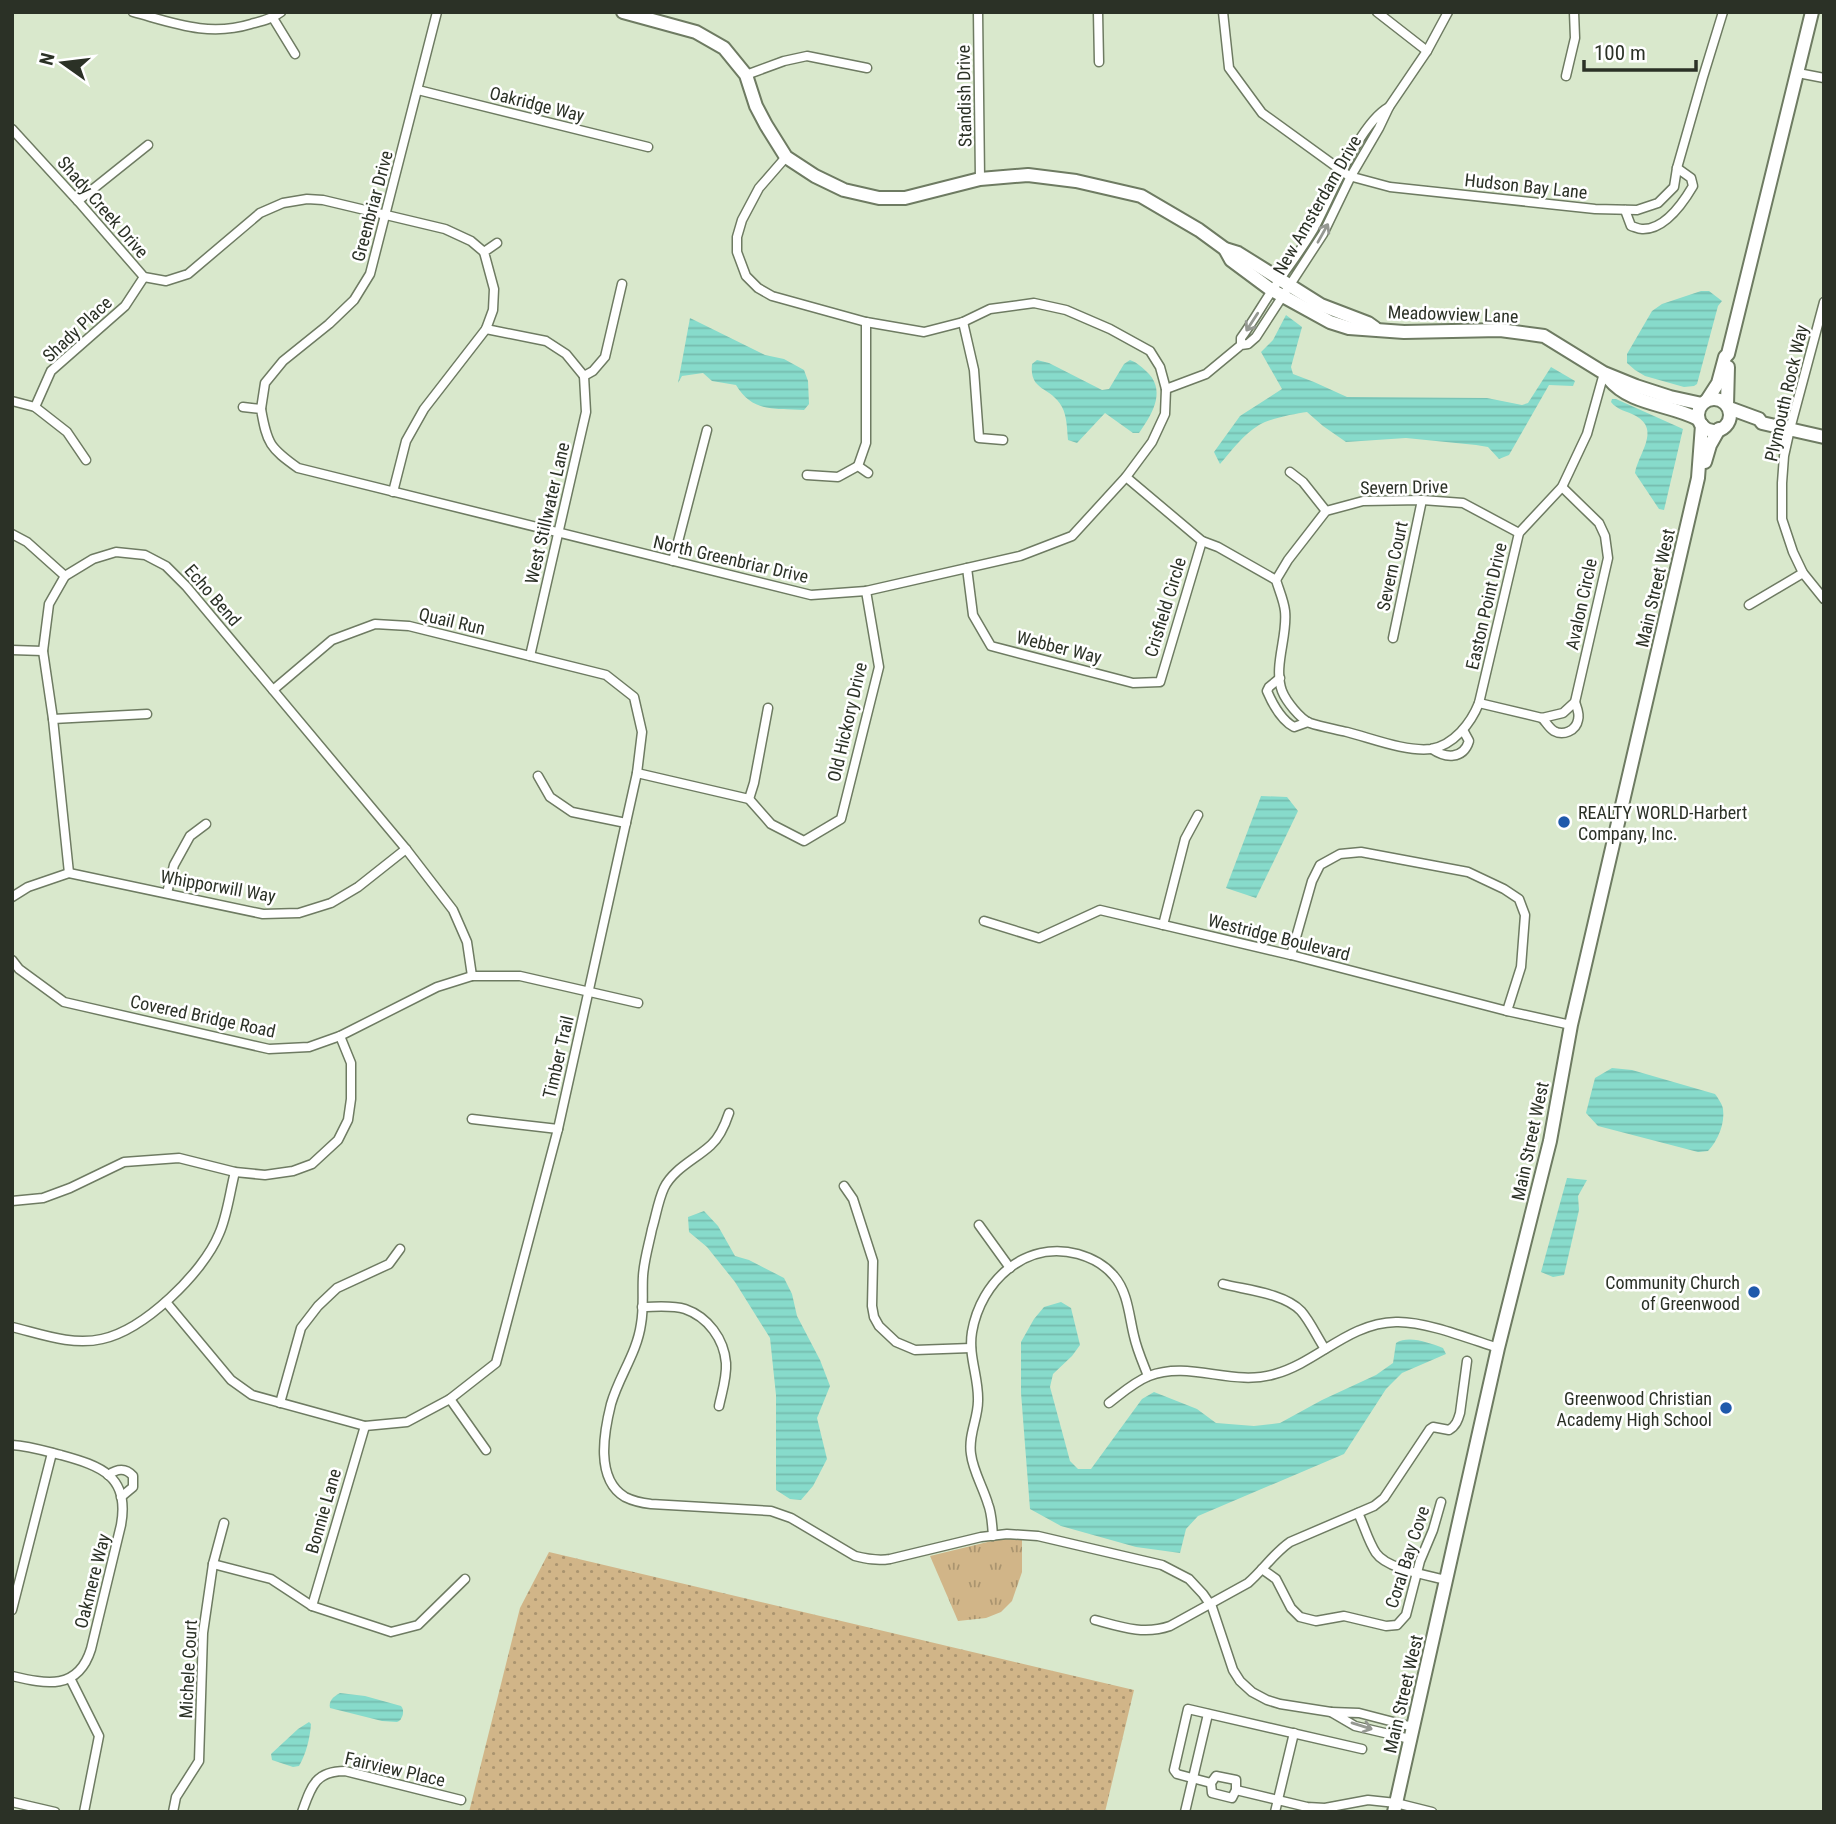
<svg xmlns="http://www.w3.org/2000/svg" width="1836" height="1824" font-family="'Roboto Condensed',sans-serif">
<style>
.grass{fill:url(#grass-dots)}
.park{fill:url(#park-tufts)}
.water{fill:url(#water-rules)}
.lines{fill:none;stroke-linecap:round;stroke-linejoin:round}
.street-casing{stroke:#6e7b62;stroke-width:11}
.secondary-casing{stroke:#6e7b62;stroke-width:16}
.street{stroke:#fff;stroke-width:8}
.secondary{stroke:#fff;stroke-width:12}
.oneway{stroke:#959892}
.poi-dot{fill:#1e59ab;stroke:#fff;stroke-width:2.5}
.labels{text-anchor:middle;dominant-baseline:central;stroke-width:5;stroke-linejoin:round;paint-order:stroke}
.street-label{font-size:18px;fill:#2b3126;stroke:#fff}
.poi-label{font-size:18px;fill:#2b3126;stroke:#fff;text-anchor:end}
</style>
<defs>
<pattern id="grass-dots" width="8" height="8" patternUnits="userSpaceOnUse" patternTransform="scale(1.75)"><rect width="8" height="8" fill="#d1b588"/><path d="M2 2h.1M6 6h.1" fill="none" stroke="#aa946f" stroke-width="1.8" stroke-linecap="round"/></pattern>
<pattern id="park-tufts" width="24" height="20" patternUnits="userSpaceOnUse" patternTransform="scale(1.75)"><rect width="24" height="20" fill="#d1b588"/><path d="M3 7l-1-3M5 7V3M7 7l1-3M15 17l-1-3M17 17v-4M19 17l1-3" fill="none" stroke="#aa946f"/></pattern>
<pattern id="water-rules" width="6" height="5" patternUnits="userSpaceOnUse" patternTransform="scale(1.75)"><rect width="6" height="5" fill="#87dbcb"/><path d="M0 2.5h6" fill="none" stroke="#75bcae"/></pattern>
</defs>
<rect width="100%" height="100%" fill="#d9e8cc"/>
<!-- grass -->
<path class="grass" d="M549 1552 1134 1690 1105 1812H469L520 1608Z"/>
<!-- park -->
<path class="park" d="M1004 1538 1022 1540V1572L1012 1601 1001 1612 986 1618 958 1621 930 1556Z"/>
<!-- water -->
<g class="water">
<path d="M1701 291H1709L1722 301 1718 306 1697 384 1694 386 1684 387 1645 376 1635 370 1627 363V354L1652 311 1662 304Z"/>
<path d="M1286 315 1302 327 1291 367 1293 374 1314 382 1347 397 1487 398 1522 405 1528 403 1551 367 1575 381 1573 386 1549 385 1509 455 1499 459 1488 447 1476 445 1406 438 1346 442 1323 426 1307 412C1294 414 1271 418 1259 425 1244 434 1231 451 1220 464L1214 452 1240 416 1282 389 1261 352 1273 340Z"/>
<path d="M690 318 765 355 784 359 804 370 808 381 809 404 804 410C774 408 753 413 736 385L712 381 703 373 682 376 678 383Z"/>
<path d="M1037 360 1049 363 1102 390 1109 389 1124 364 1130 360C1138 363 1143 368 1149 374 1166 393 1151 416 1139 433H1133L1105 413 1077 443 1068 440C1067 429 1067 416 1062 407 1051 386 1029 392 1032 364Z"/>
<path d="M1612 399H1616L1683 429 1664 510 1659 509 1635 473C1638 454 1661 430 1636 416 1627 411 1617 410 1611 402Z"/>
<path d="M1261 796 1287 797 1298 811 1256 898 1226 888Z"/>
<path d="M1612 1068 1632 1070 1715 1094C1718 1098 1722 1104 1723 1109 1725 1124 1718 1140 1708 1151L1698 1152 1598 1126 1586 1113 1595 1078Z"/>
<path d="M1567 1178 1587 1180 1578 1196 1579 1210 1564 1275 1553 1277 1541 1272Z"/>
<path d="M704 1211 718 1226 735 1256 749 1260 784 1278 792 1294 797 1316 820 1360 830 1386 817 1418 827 1459 813 1486 801 1500 790 1499 776 1490V1395L770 1338 735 1282 707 1247 689 1232 688 1217Z"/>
<path d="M1061 1302 1071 1308 1080 1345 1072 1356 1053 1374 1050 1387 1070 1461 1078 1469H1091L1142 1399 1154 1392 1197 1409 1216 1423 1254 1426 1280 1423 1322 1400 1376 1375 1393 1363 1396 1343C1409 1335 1429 1343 1443 1348L1446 1354 1402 1373 1386 1389 1344 1454 1198 1516 1186 1529 1180 1553 1136 1547 1061 1526 1030 1509 1021 1393V1342L1034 1319 1044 1307Z"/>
<path d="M340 1693 365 1696 401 1706C405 1710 403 1720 397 1722L382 1721 330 1708C328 1701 334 1696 340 1693Z"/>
<path d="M309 1722 311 1724C310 1738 306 1754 299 1766L293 1767 272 1760 271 1754 298 1729Z"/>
</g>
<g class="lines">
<defs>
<g id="street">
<path d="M133 12C174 23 208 37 251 24 262 21 272 19 281 12"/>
<path d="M978 12 980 179"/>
<path d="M1098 12 1099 62"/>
<path d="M1223 12 1229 68 1262 113 1349 176 1390 187 1595 209 1637 210 1658 203 1674 187 1677 168 1703 77 1723 12"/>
<path d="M1377 12 1427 51"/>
<path d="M273 18 295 54"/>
<path d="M1798 73 1824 78"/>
<path d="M746 75 784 61 807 56 867 68"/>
<path d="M1566 76 1575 38 1574 12"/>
<path d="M418 90 648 147"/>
<path d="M1389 107 1427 51 1448 12"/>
<path d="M12 129 78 201 144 277 166 281 188 274 260 213 283 203 307 199 323 200 445 229 471 241 484 252"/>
<path d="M78 201 148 145"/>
<path d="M1625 210 1631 226C1635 227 1638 229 1642 229 1664 230 1683 203 1693 186L1691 178 1677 168"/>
<path d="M1824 302 1790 429 1784 456 1782 483V519L1793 552 1803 573 1824 599"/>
<path d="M963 322 974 370 979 438 1003 440"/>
<path d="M486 329 546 341 566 354 584 376"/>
<path d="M584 376 593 371 605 357 622 284"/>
<path d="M1166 389 1206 374 1241 345 1248 344 1256 337 1323 234 1351 176 1379 128 1389 107C1359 123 1330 199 1313 230 1303 247 1291 263 1280 279 1266 298 1255 319 1241 338V345"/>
<path d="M12 401 35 407 67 432 86 460"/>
<path d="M35 407 51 371 125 306 144 277"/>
<path d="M243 407 261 409C267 444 270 448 298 468L811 595 866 591 1020 556 1072 536 1126 477 1152 442 1165 414 1166 389 1160 367 1150 351 1110 329 1066 310 1034 303 990 309 963 322 924 332 866 322 772 296 758 288 746 276 737 252V237L742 220 759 188 786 157"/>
<path d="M261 409 265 383 283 361 329 324 354 300 370 274 437 12"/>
<path d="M858 466 866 443V322"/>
<path d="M1290 472 1303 482 1326 511"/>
<path d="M807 475 838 477 858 466 868 473"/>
<path d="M1126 477 1202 541 1218 547 1276 580C1279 590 1284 601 1285 611 1288 636 1273 666 1282 691 1286 701 1300 719 1310 723 1322 727 1335 729 1347 732 1371 738 1406 752 1431 749 1454 745 1471 723 1479 703L1519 533 1562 487 1587 434 1604 373"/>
<path d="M393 492 406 441 424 409 486 329 493 310 494 289 484 252 497 243"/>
<path d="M12 534 27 542 65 576"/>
<path d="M673 561 707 430"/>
<path d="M967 568 973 615 991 646 1133 683 1160 682 1202 541"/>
<path d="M1276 580 1288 560 1326 511 1363 501 1422 500 1463 503 1519 533"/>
<path d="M1749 605 1803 573"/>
<path d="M1393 638 1422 500"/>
<path d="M12 650 43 651"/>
<path d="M530 656 586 412 584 376"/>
<path d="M1280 678 1269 687 1267 691C1273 705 1281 720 1294 727L1308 722"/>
<path d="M1479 703 1542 718 1563 713 1575 702 1608 558 1605 536 1599 523 1562 487"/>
<path d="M1542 718C1546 722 1549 728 1554 731 1563 736 1576 731 1578 720 1580 714 1577 708 1575 702"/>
<path d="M53 719 147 714"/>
<path d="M1432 749C1445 758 1463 760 1469 741L1463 730"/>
<path d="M637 773 749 799 771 824 804 841 841 819 879 667 866 591"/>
<path d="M538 776 550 797 572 812 626 823"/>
<path d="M749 799 754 783 768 708"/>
<path d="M69 873 53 719 43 651 49 604 65 576 93 559 116 552 145 555 166 566 186 586 406 849 453 910 467 942 472 976"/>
<path d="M167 893 174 865 190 836 206 824"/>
<path d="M12 897 28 887 69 873 263 914 299 913 331 903 358 887 406 849"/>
<path d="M984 921 1039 938 1100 910 1291 955 1507 1011 1571 1025"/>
<path d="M1163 925 1185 839 1198 815"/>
<path d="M1291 955 1312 881 1320 865 1340 854 1361 852 1468 872 1504 889 1519 899 1525 915 1521 967 1507 1011"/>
<path d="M12 960 19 969 64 1002 269 1049 309 1047 340 1036 437 987 472 976H520L638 1003"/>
<path d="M729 1113C725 1125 720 1137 711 1145 696 1159 673 1169 664 1188 658 1201 656 1216 652 1229 649 1244 644 1260 643 1276 642 1292 644 1308 641 1324 637 1353 619 1376 611 1404 604 1432 595 1479 625 1497 633 1501 642 1503 651 1504L771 1511 791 1518 855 1556C867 1559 877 1561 890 1559L981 1537 1007 1534 1038 1536 1162 1565 1189 1579 1203 1594 1212 1607 1233 1670 1240 1681 1252 1692 1267 1700 1280 1704 1331 1712"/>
<path d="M472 1119 558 1129"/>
<path d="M844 1186 853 1199 873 1261 872 1306 874 1317 879 1326 896 1342 915 1350 971 1348"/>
<path d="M12 1201 43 1198 70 1188 124 1162 179 1158 235 1172 265 1175 293 1171 312 1164 338 1140 348 1120 351 1099V1063L340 1036"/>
<path d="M979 1225 1010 1268"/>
<path d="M1223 1284C1246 1290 1284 1293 1301 1311 1310 1321 1317 1337 1325 1349"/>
<path d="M166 1302 231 1380 252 1395 365 1426 407 1422 450 1399 496 1363 558 1129 637 773 642 732 634 697 606 675 409 626 375 624 332 640 273 690"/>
<path d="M642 1307C656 1307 672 1305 685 1309 708 1317 724 1339 726 1363 727 1377 722 1392 719 1406"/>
<path d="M12 1327C41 1334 72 1346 102 1339 144 1330 203 1273 219 1234 227 1217 230 1191 235 1172"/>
<path d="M450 1399 486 1450"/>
<path d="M280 1403 301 1328 318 1306 337 1288 389 1264 400 1249"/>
<path d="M1109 1403C1122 1393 1134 1382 1149 1376 1190 1360 1232 1387 1275 1374 1318 1362 1348 1323 1396 1322 1425 1321 1470 1339 1498 1348"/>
<path d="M12 1445C29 1446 45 1451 61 1455 101 1466 130 1476 121 1525L91 1649C78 1691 46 1684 12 1676"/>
<path d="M108 1475C117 1469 125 1467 133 1476V1487L121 1497"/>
<path d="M1358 1513C1364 1525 1368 1541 1376 1553 1387 1569 1427 1575 1446 1580"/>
<path d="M993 1536C992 1525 992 1514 988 1504 983 1487 973 1471 971 1454 968 1435 978 1419 978 1401 979 1378 968 1356 972 1332 981 1281 1025 1240 1078 1254 1092 1258 1105 1265 1114 1276 1128 1292 1129 1316 1134 1336 1137 1350 1143 1363 1148 1376"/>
<path d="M213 1564 271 1579 312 1606 391 1632 418 1625 465 1579"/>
<path d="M1262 1569 1276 1579 1291 1608 1300 1617 1316 1621 1344 1616 1386 1626 1397 1625 1406 1615 1420 1561 1433 1530 1441 1502"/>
<path d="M312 1606 365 1426"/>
<path d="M12 1610 52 1453"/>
<path d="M1095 1620C1121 1627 1144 1635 1170 1626L1248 1583C1263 1570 1274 1553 1290 1542L1374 1506 1384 1498 1430 1429 1433 1427 1449 1430C1456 1426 1458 1420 1460 1413L1467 1361"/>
<path d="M70 1678 99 1736 84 1812"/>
<path d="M1410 1739 1355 1726 1331 1712 1359 1713 1413 1727"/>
<path d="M1216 1776 1236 1780V1790L1232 1798 1212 1793 1211 1783Z"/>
<path d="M1211 1783 1177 1774 1174 1770 1188 1709 1362 1749"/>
<path d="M1236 1790 1307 1807 1325 1808 1368 1800 1396 1803 1432 1812"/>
<path d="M12 1802 55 1812"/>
<path d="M173 1812 176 1797 199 1761 203 1633 213 1564 224 1523"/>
<path d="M302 1812C311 1787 315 1771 345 1771L461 1800"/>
<path d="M1185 1812 1208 1714"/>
<path d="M1275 1812 1294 1733"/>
</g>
<g id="secondary">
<path d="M623 12 696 32 724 48 746 75 756 106 766 125 786 157 815 176 844 190 879 198H905L980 179 1028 175 1076 181 1141 196 1199 230 1225 249 1238 253 1321 305 1368 323 1375 328"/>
<path d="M1225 249 1231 260 1270 289 1330 322 1349 328 1404 332 1500 330 1544 336 1604 373 1636 386 1670 397 1702 404"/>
<path d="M1609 379C1630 405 1670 404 1698 419"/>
<circle cx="1714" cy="415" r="16"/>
<path d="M1707 400 1718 383 1725 357 1728 354 1812 12"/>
<path d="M1727 405 1728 367"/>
<path d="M1729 408 1759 419 1762 423 1824 437"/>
<path d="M1705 462 1710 445 1719 429"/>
<path d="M1394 1812 1498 1348 1550 1141 1571 1025 1698 478 1702 425"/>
</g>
</defs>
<!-- street casing -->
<use href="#street" class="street-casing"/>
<!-- secondary casing -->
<use href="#secondary" class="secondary-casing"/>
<!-- street -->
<use href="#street" class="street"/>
<!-- secondary -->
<use href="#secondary" class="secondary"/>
</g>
<!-- one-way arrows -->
<defs><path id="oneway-shaft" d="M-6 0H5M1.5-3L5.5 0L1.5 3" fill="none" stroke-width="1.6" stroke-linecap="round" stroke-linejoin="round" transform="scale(1.75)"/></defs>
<g class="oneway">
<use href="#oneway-shaft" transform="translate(1323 233) rotate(-61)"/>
<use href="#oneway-shaft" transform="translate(1252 322) rotate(123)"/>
<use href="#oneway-shaft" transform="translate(1362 1726) rotate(17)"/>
</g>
<!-- markers -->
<g class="poi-dot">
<circle cx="1564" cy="822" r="7"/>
<circle cx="1754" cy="1292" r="7"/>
<circle cx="1726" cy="1408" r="7"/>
</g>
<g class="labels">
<!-- street labels -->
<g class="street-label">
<text transform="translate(964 96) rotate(-91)">Standish Drive</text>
<text transform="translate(537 104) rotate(14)">Oakridge Way</text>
<text transform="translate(1526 186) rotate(6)">Hudson Bay Lane</text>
<text transform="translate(1317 205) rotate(-60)">New Amsterdam Drive</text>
<text transform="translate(372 206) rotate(-75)">Greenbriar Drive</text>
<text transform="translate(103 207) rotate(49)">Shady Creek Drive</text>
<text transform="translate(1453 314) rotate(2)">Meadowview Lane</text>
<text transform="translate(77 329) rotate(-43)">Shady Place</text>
<text transform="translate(1786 393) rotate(-77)">Plymouth Rock Way</text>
<text transform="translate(1404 487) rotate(-1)">Severn Drive</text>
<text transform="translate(547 513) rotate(-77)">West Stillwater Lane</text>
<text transform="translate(731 559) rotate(13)">North Greenbriar Drive</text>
<text transform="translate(1392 566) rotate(-78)">Severn Court</text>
<text transform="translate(1655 588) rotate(-77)">Main Street West</text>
<text transform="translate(213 595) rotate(49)">Echo Bend</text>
<text transform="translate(1581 604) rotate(-78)">Avalon Circle</text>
<text transform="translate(1486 606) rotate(-77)">Easton Point Drive</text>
<text transform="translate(1165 607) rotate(-73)">Crisfield Circle</text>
<text transform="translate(452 621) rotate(13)">Quail Run</text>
<text transform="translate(1059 647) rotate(14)">Webber Way</text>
<text transform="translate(847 722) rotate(-77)">Old Hickory Drive</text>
<text transform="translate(218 886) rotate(10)">Whipporwill Way</text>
<text transform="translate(1279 937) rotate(14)">Westridge Boulevard</text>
<text transform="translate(203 1016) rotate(12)">Covered Bridge Road</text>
<text transform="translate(558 1057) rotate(-77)">Timber Trail</text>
<text transform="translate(1530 1141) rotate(-78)">Main Street West</text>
<text transform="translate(323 1511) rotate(-74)">Bonnie Lane</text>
<text transform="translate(1407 1557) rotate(-72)">Coral Bay Cove</text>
<text transform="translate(92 1581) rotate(-76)">Oakmere Way</text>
<text transform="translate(188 1669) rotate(-87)">Michele Court</text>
<text transform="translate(1403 1694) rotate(-77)">Main Street West</text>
<text transform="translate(395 1769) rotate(13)">Fairview Place</text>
</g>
<!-- poi labels -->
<g class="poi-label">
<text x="1578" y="812" text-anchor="start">REALTY WORLD-Harbert<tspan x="1578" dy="21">Company, Inc.</tspan></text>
<text x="1740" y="1282">Community Church<tspan x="1740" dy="21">of Greenwood</tspan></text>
<text x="1712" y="1398">Greenwood Christian<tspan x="1712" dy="21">Academy High School</tspan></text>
</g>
</g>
<!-- border -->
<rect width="1836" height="1824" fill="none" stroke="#2b3126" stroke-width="28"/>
<!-- north arrow -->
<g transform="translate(63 63) rotate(284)" stroke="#ffffff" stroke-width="5" paint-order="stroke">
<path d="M0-5L12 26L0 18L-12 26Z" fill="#2b3126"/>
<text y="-10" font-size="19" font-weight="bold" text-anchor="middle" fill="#2b3126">N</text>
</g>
<!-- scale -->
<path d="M1584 60v10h112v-10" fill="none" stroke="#2b3126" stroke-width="3.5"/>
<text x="1594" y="60" font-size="21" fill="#2b3126" stroke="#ffffff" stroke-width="5" paint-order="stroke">100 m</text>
</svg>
